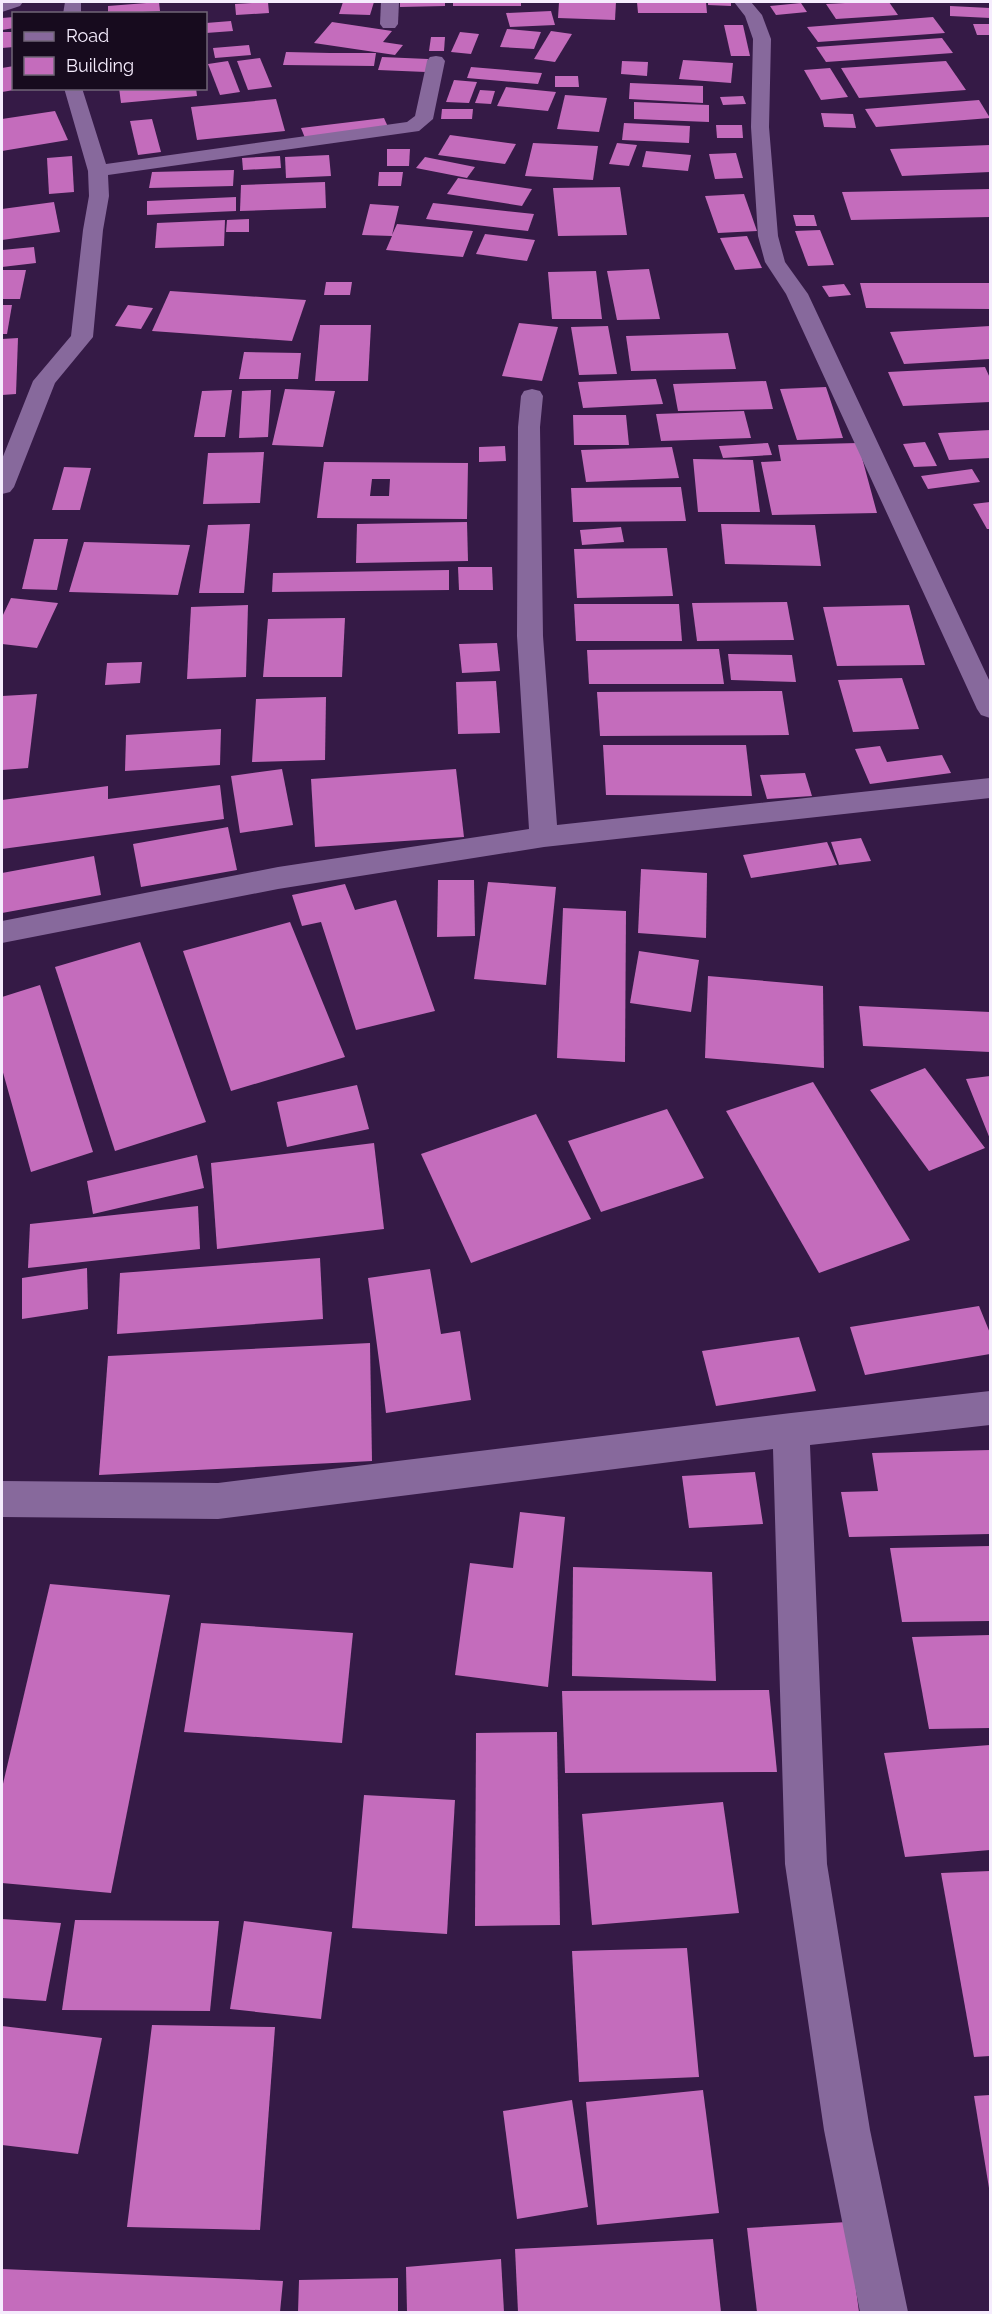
<svg xmlns="http://www.w3.org/2000/svg" width="992" height="2314" font-family="Raleway,sans-serif">
<style>
.building{fill:#c46cbc;fill-rule:evenodd}
.lines{fill:none;stroke-linecap:round;stroke-linejoin:round}
.street{fill:#87699c;fill-rule:evenodd}
</style>
<rect width="100%" height="100%" fill="#351a46"/>
<!-- building -->
<g class="building">
<path d="M159 2 160 11 108 14V6Z"/>
<path d="M268 2 269 13 236 15 235 4Z"/>
<path d="M343 2H374L370 15 339 14Z"/>
<path d="M400 2H445V6L400 7Z"/>
<rect x="453" y="2" width="68" height="4"/>
<path d="M559 2H616L615 20 558 18Z"/>
<path d="M637 2H706L707 13H638Z"/>
<path d="M708 2H731V6L708 5Z"/>
<path d="M864 2H889L898 15 836 19 826 4Z"/>
<path d="M801 3 807 12 776 15 770 6Z"/>
<path d="M950 6 990 8V18L950 16Z"/>
<path d="M551 11 555 25 510 27 506 13Z"/>
<path d="M14 17V28L2 30V18Z"/>
<path d="M933 17 945 33 818 42 807 27Z"/>
<path d="M231 21 233 31 206 33V23Z"/>
<path d="M332 22 392 31 383 42 403 45 395 55 314 43Z"/>
<path d="M973 24H990V35H977Z"/>
<path d="M724 25H743L750 56H731Z"/>
<path d="M507 29 541 32 534 49 500 47Z"/>
<path d="M551 31 572 34 555 62 534 59Z"/>
<path d="M2 32H14V47L2 48Z"/>
<path d="M460 32 479 34 471 54 451 52Z"/>
<path d="M431 37H445L444 51H429Z"/>
<path d="M942 38 953 53 826 62 816 47Z"/>
<path d="M249 45 251 55 215 58 213 48Z"/>
<path d="M286 52 330 53H376L374 66 283 65Z"/>
<path d="M382 57 428 59 426 72 378 70Z"/>
<path d="M260 58 272 87 248 90 237 61Z"/>
<path d="M683 60 733 63 731 83 679 79Z"/>
<path d="M228 61 240 92 220 95 208 64Z"/>
<path d="M622 61 648 62 647 76 621 74Z"/>
<path d="M946 61 966 90 859 98 841 68Z"/>
<path d="M14 66V90L2 92V68Z"/>
<path d="M471 67 542 73 538 84 467 78Z"/>
<path d="M830 68 848 97 821 100 804 70Z"/>
<path d="M555 76H578L579 87H555Z"/>
<path d="M454 80 477 82 469 103 446 102Z"/>
<path d="M630 83 703 86V103L629 99Z"/>
<path d="M506 87 556 92 548 111 497 106Z"/>
<path d="M119 88H196L197 96 121 103Z"/>
<path d="M480 90 495 91 491 104 475 103Z"/>
<path d="M565 95 607 98 599 132 557 129Z"/>
<path d="M743 96 746 104 723 105 720 97Z"/>
<path d="M276 99 285 131 197 140 191 107Z"/>
<path d="M979 100 990 118 876 127 865 109Z"/>
<path d="M634 102 709 105V122L634 119Z"/>
<path d="M442 109H473L472 119H441Z"/>
<path d="M55 111 68 140 2 151V119Z"/>
<path d="M821 113 853 114 856 128 824 127Z"/>
<path d="M384 118 388 127 305 138 301 128Z"/>
<path d="M152 119 161 152 138 155 130 121Z"/>
<path d="M624 123 690 126 689 143 622 140Z"/>
<path d="M716 125H742L743 138H717Z"/>
<path d="M450 135 516 144 505 164 438 155Z"/>
<path d="M533 143 598 146 593 180 525 176Z"/>
<path d="M617 143 637 145 629 166 609 164Z"/>
<path d="M990 145V172L902 176 890 149Z"/>
<path d="M387 149H410L409 166H387Z"/>
<path d="M646 151 691 155 688 171 642 167Z"/>
<path d="M736 153 743 178 715 179 709 154Z"/>
<path d="M329 155 331 176 286 178 285 157Z"/>
<path d="M72 156 74 192 49 194 47 158Z"/>
<path d="M280 156 281 168 243 170 242 158Z"/>
<path d="M425 157 475 167 467 178 416 168Z"/>
<path d="M234 170 233 186 149 188 152 172Z"/>
<path d="M379 172H403L401 186H378Z"/>
<path d="M458 178 532 189 522 206 447 194Z"/>
<path d="M325 182 326 208 240 211 241 185Z"/>
<path d="M620 187 627 235 558 236 553 188Z"/>
<path d="M990 189V217L851 220 842 192Z"/>
<path d="M744 194 757 231 718 233 705 196Z"/>
<path d="M236 197V211L147 215V201Z"/>
<path d="M54 202 60 232 2 240V209Z"/>
<path d="M433 203 534 214 528 231 426 219Z"/>
<path d="M370 204 399 206 392 235 397 224 473 231 463 257 386 250 392 236 362 235Z"/>
<path d="M793 215H814L817 226H796Z"/>
<path d="M249 219V232H226L227 220Z"/>
<path d="M225 220 224 246 155 248 157 223Z"/>
<path d="M820 230 834 265 808 266 795 231Z"/>
<path d="M485 234 535 240 527 261 476 254Z"/>
<path d="M747 236 762 268 735 270 720 238Z"/>
<path d="M34 247 36 263 2 267V250Z"/>
<path d="M649 269 660 319 617 320 607 271Z"/>
<path d="M2 270H26L20 299H2Z"/>
<path d="M596 271 602 319H552L548 272Z"/>
<path d="M326 282H352L350 295H324Z"/>
<path d="M860 283H990V309L866 308Z"/>
<path d="M844 284 851 295 829 297 822 286Z"/>
<path d="M170 291 306 300 292 341 152 331Z"/>
<path d="M2 305H12L7 334H2Z"/>
<path d="M128 305 153 308 141 329 115 326Z"/>
<path d="M519 323 558 327 542 381 502 376Z"/>
<path d="M320 325H371L368 381H315Z"/>
<path d="M608 326 617 374 579 375 571 327Z"/>
<path d="M990 326V359L904 364 890 332Z"/>
<path d="M728 333 736 369 631 371 626 336Z"/>
<path d="M18 338 16 394 2 395V339Z"/>
<path d="M244 352 301 353 298 379H239Z"/>
<path d="M985 367 990 378V402L903 406 888 372Z"/>
<path d="M656 379 663 404 583 408 578 382Z"/>
<path d="M766 381 773 409 678 411 673 384Z"/>
<path d="M826 387 843 438 797 440 780 389Z"/>
<path d="M285 389 335 391 323 447 272 445Z"/>
<path d="M232 390 225 437H194L202 391Z"/>
<path d="M271 390 268 437 239 438 242 391Z"/>
<path d="M744 411 751 438 661 441 656 414Z"/>
<path d="M573 415H626L629 445H574Z"/>
<path d="M990 430V458L949 460 938 433Z"/>
<path d="M925 442 937 466 914 467 903 444Z"/>
<path d="M768 443 772 455 723 458 719 446Z"/>
<path d="M858 443 877 513 772 515 761 462 781 461 778 445Z"/>
<path d="M505 446 506 461 479 462V447Z"/>
<path d="M672 447 679 478 586 482 581 450Z"/>
<path d="M264 452 260 503 203 504 208 453Z"/>
<path d="M693 459 753 460 760 512H698Z"/>
<path d="M324 462 468 463 467 519 317 518ZM372 479H390L389 496H370Z"/>
<path d="M64 467 91 468 80 510H52Z"/>
<path d="M972 469 980 482 928 489 921 476Z"/>
<path d="M681 487 686 521 573 522 571 488Z"/>
<path d="M990 502V529H987L973 504Z"/>
<path d="M467 522 468 561 356 563 357 524Z"/>
<path d="M250 524 244 593H199L208 525Z"/>
<path d="M721 524 815 525 821 566 725 564Z"/>
<path d="M621 527 624 542 582 545 580 530Z"/>
<path d="M34 539H68L57 590 22 589Z"/>
<path d="M84 542 190 545 178 595 69 592Z"/>
<path d="M667 548 673 596 577 598 574 549Z"/>
<path d="M458 567H492L493 590H459Z"/>
<path d="M449 570V590L272 592 273 573Z"/>
<path d="M11 598 58 603 37 648 2 644V617Z"/>
<path d="M787 602 794 640 697 641 692 603Z"/>
<path d="M574 604H679L682 641H576Z"/>
<path d="M248 605 246 677 187 679 191 607Z"/>
<path d="M909 605 925 665 837 666 823 607Z"/>
<path d="M345 618 342 677H263L268 619Z"/>
<path d="M497 643 500 671 462 673 459 644Z"/>
<path d="M719 649 724 684H589L587 650Z"/>
<path d="M728 654 792 655 796 682 731 680Z"/>
<path d="M142 662 140 683 105 685 107 663Z"/>
<path d="M902 678 919 729 853 732 838 680Z"/>
<path d="M496 681 500 733 458 734 456 682Z"/>
<path d="M782 691 789 735 600 736 597 692Z"/>
<path d="M37 694 28 768 2 770V696Z"/>
<path d="M326 697 325 760 252 762 256 699Z"/>
<path d="M221 729 220 765 125 771 126 735Z"/>
<path d="M603 745H746L752 796 606 795Z"/>
<path d="M880 746 887 762 942 755 951 773 870 784 855 749Z"/>
<path d="M282 769 293 825 240 833 231 776Z"/>
<path d="M456 769 464 837 315 847 311 779Z"/>
<path d="M805 773 812 796 767 799 760 775Z"/>
<path d="M220 785 224 819 2 849V800L108 786V799Z"/>
<path d="M228 827 237 870 141 887 133 844Z"/>
<path d="M861 838 871 861 839 865 831 842Z"/>
<path d="M827 842 837 865 751 878 743 855Z"/>
<path d="M94 856 101 895 2 913V873Z"/>
<path d="M641 869 707 873 706 938 638 933Z"/>
<path d="M438 880H474L475 936 437 937Z"/>
<path d="M488 882 556 887 546 985 474 979Z"/>
<path d="M345 884 355 910 396 900 435 1011 356 1030 321 922 302 926 292 895Z"/>
<path d="M563 908 626 911 625 1062 557 1058Z"/>
<path d="M290 922 345 1057 231 1091 183 951Z"/>
<path d="M140 942 206 1122 115 1151 55 967Z"/>
<path d="M639 951 699 960 691 1012 630 1003Z"/>
<path d="M708 976 823 986 824 1068 705 1058Z"/>
<path d="M40 985 93 1152 31 1172 2 1069V997Z"/>
<path d="M859 1006 990 1012V1052L863 1046Z"/>
<path d="M925 1068 985 1148 929 1171 870 1090Z"/>
<path d="M990 1076V1139L966 1079Z"/>
<path d="M813 1082 910 1240 819 1273 726 1111Z"/>
<path d="M357 1085 369 1129 287 1147 277 1102Z"/>
<path d="M667 1109 704 1178 601 1212 568 1141Z"/>
<path d="M536 1114 591 1219 471 1263 421 1154Z"/>
<path d="M374 1143 384 1229 217 1249 211 1163Z"/>
<path d="M197 1155 204 1188 93 1214 87 1181Z"/>
<path d="M198 1206 200 1249 28 1268 30 1224Z"/>
<path d="M320 1258 323 1319 117 1334 120 1273Z"/>
<path d="M87 1268 88 1309 22 1319V1278Z"/>
<path d="M430 1269 441 1334 460 1331 471 1400 386 1413 368 1278Z"/>
<path d="M979 1306 990 1333V1354L865 1375 850 1327Z"/>
<path d="M799 1337 816 1391 716 1406 702 1351Z"/>
<path d="M370 1343 372 1461 99 1475 108 1356Z"/>
<path d="M990 1450V1534L849 1537 841 1492 878 1491 872 1453Z"/>
<path d="M755 1472 763 1524 689 1528 682 1476Z"/>
<path d="M520 1512 565 1517 548 1687 455 1675 470 1563 513 1568Z"/>
<path d="M990 1546V1621L902 1622 890 1548Z"/>
<path d="M573 1567 712 1572 716 1681 572 1676Z"/>
<path d="M50 1584 170 1595 111 1893 2 1883V1788Z"/>
<path d="M201 1623 353 1633 342 1743 184 1732Z"/>
<path d="M990 1635V1728L929 1729 912 1637Z"/>
<path d="M769 1690 777 1772 565 1773 562 1691Z"/>
<path d="M557 1732 560 1925 475 1926 476 1733Z"/>
<path d="M990 1745V1850L905 1857 884 1753Z"/>
<path d="M364 1795 455 1800 447 1934 352 1928Z"/>
<path d="M723 1802 739 1913 592 1925 582 1814Z"/>
<path d="M990 1871V2056L974 2057 941 1873Z"/>
<path d="M2 1919 61 1923 46 2001 2 1998Z"/>
<path d="M75 1920 219 1921 210 2011 62 2010Z"/>
<path d="M244 1921 332 1932 321 2019 230 2009Z"/>
<path d="M687 1948 699 2077 579 2082 572 1951Z"/>
<path d="M152 2025 275 2027 260 2230 127 2227Z"/>
<path d="M2 2026 102 2038 78 2154 2 2145Z"/>
<path d="M703 2090 719 2213 597 2225 586 2102Z"/>
<path d="M990 2095V2188H989L974 2096Z"/>
<path d="M572 2100 588 2207 517 2219 503 2111Z"/>
<path d="M847 2222 859 2312H757L747 2228Z"/>
<path d="M713 2239 721 2312H518L515 2249Z"/>
<path d="M501 2259 504 2312H407L406 2267Z"/>
<path d="M2 2269 283 2281 280 2312H2Z"/>
<path d="M398 2278V2312H298L299 2280Z"/>
</g>
<g class="lines">
<!-- street -->
<g class="street">
<path d="M2 2H23L20 6 2 12Z"/>
<path d="M65 2H81V14H63Z"/>
<path d="M381 2H399L398 24 395 28H383L380 24Z"/>
<path d="M734 2H751L762 15 771 39 769 127 778 236 785 262 808 294 990 682V718L981 715 977 709 786 294 765 262 758 236 751 127 753 39 745 16Z"/>
<path d="M436 56 442 57 445 61 433 119 419 131 108 175 109 196 103 230 93 337 55 383 14 487 10 492 2 494V459L33 381 71 336 83 230 89 196 88 171 64 88H82L106 164 407 122 415 116 427 61 430 57Z"/>
<path d="M532 389 540 391 543 396 540 427 543 636 557 825 990 778V798L544 847 278 889 2 943V921L278 867 529 829 517 636 518 427 521 396 524 391Z"/>
<path d="M990 1391V1425L810 1445 827 1864 870 2130 908 2312H860L824 2130 785 1864 773 1449 218 1519 2 1517V1481L218 1483 791 1413Z"/>
</g>
</g>
<!-- border -->
<rect width="992" height="2314" fill="none" stroke="#f5ecfd" stroke-width="6"/>
<!-- legend -->
<rect x="12" y="12" width="195" height="78" fill="#170b1e" stroke="#706577" stroke-width="1.5"/>
<rect x="24" y="32" width="30" height="9" fill="#87699c" stroke="#706577" stroke-width="1.5"/>
<text x="66" y="42" font-size="18" fill="#f5ecfd">Road</text>
<rect x="24" y="57" width="30" height="18" fill="#c46cbc" stroke="#706577" stroke-width="1.5"/>
<text x="66" y="72" font-size="18" fill="#f5ecfd">Building</text>
</svg>
